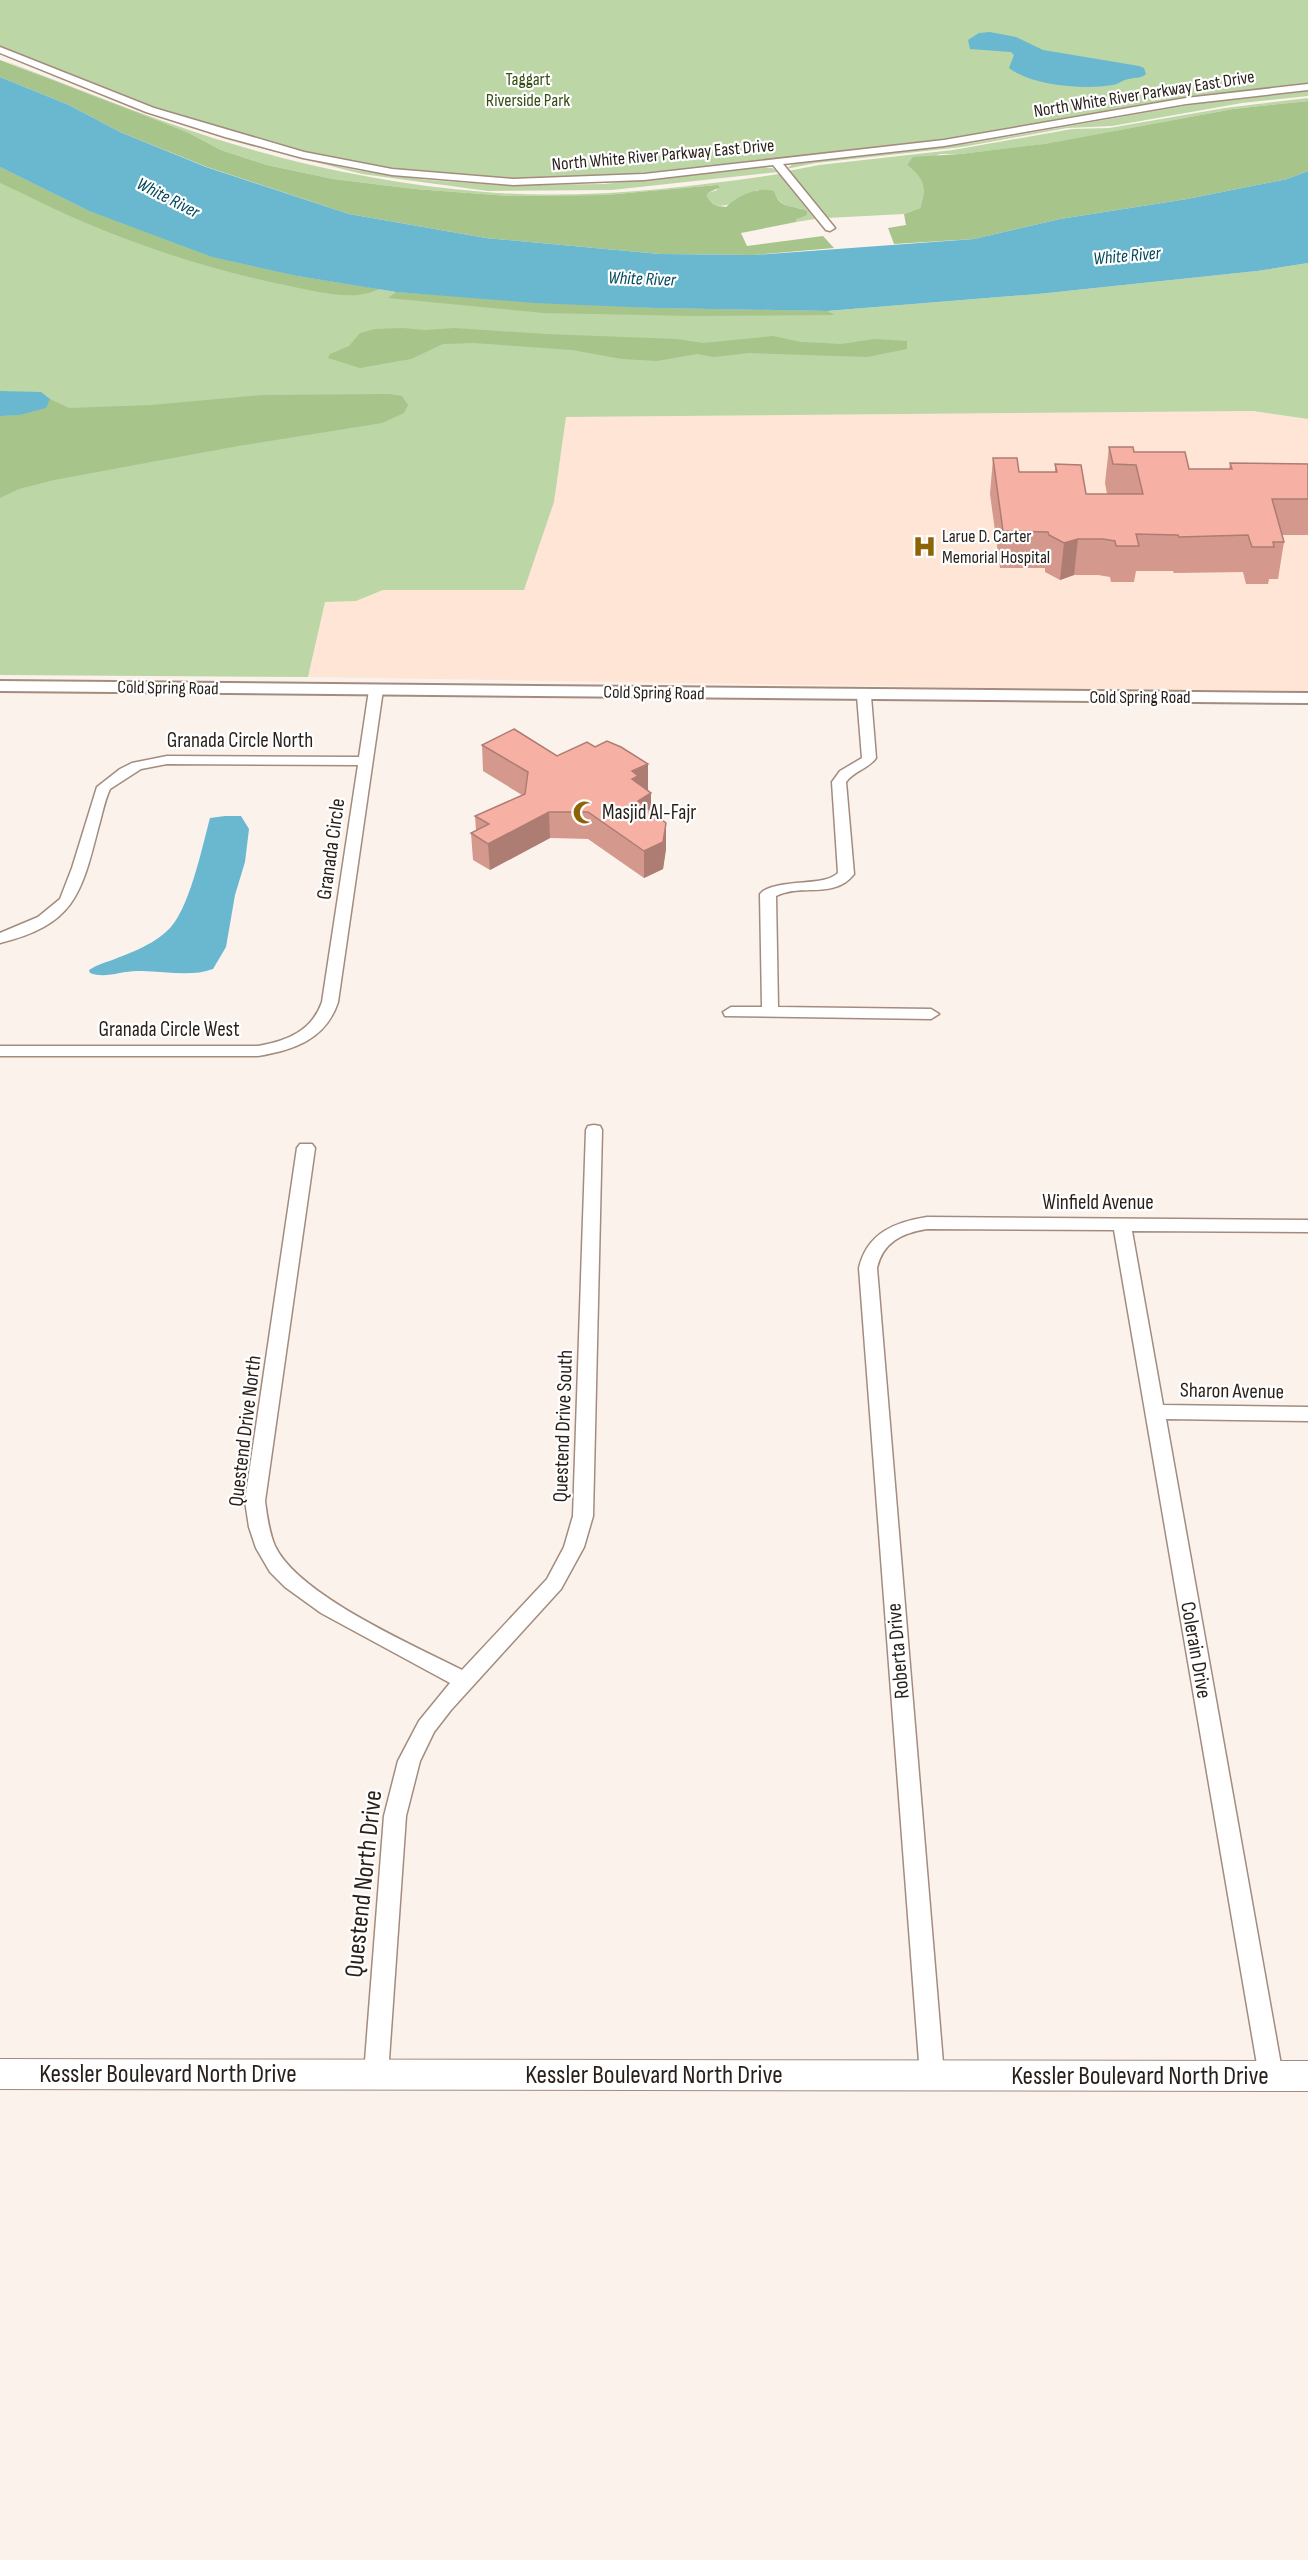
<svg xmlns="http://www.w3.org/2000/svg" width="1308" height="2560" font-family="'Sofia Sans Condensed',sans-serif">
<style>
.built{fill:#fee5d5}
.green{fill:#bdd6a6}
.forest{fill:#a7c48b}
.water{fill:#6ab7d0}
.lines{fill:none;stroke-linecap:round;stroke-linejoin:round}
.minor-casing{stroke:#a38c7e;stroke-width:3}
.tertiary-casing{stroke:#a38c7e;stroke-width:4}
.secondary-casing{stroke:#a38c7e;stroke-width:2}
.minor{fill:#fff;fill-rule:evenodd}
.tertiary{fill:#fff;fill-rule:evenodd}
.secondary{fill:#fff;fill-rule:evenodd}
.wall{fill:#d4988d}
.shaded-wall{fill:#ad7c73}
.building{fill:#f7b1a4;stroke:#ad7c73;stroke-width:1.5}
.labels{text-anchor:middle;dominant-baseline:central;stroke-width:4.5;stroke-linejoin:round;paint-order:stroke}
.far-park-label{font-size:18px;fill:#354f13;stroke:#fff}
.far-street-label{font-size:18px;fill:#281f19;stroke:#fff}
.far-water-label{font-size:18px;font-style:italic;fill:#01495a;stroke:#fff}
.far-poi-label{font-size:18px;fill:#281f19;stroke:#fff;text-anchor:start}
.street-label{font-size:21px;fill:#281f19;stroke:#fff}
.poi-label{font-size:21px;fill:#281f19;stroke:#fff;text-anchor:start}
.near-street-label{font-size:26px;fill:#281f19;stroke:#fff}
</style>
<rect width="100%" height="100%" fill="#fcf2ec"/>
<!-- built -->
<path class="built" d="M1253 411 1308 419V693L308 677 325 602 356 601 383 590H524L554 502 566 417Z"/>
<!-- green -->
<g class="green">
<path d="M0 0H1308V87L1186 101 917 146 589 178 519 180 396 170 327 159 184 119 0 50Z"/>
<path d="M0 59C71 86 141 115 213 138 301 166 393 185 485 192 582 200 683 188 779 174L815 219 796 222 802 209C790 207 782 206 775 195L757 190C742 197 718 218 707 196L708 193 717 190V185L605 195 509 196 415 189 333 179 267 165 221 150 187 132 94 98Z"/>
<path d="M1308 90V96L1242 103 1112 126 1067 128 962 147 816 163 786 169 793 164 972 143 1201 103Z"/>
<path d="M1308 98V101L1233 109 1045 144 960 154H941L907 165C924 179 927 187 920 208L904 214 827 218 788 171 819 165 953 150 1072 129 1109 128 1225 108Z"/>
<path d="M225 139 355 170 428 180 501 185 604 184 763 167 772 168 778 172 612 190 488 191 362 174Z"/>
<path d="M0 167 89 211 297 276 396 292 535 303 654 308 827 311 1038 294 1257 271 1308 263V419L1253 411 566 417 554 502 524 590H383L356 601 325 602 308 677 0 675Z"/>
</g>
<!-- forest -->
<g class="forest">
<path d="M0 60 187 132 221 150 267 165 333 179 415 189 509 196 605 195 717 185 720 187 708 193 707 196C712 205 716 206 726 207 737 196 758 186 774 191 779 209 793 205 807 211V215L797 219 796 222 741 233 747 246 823 236 834 248 754 255 660 254 486 238 349 214 207 167 120 132 69 105 0 77Z"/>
<path d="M1308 101V171L1287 179 1187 199 1060 219 974 239 894 244 888 228 906 225 904 214 920 208C927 187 924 179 907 165L913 157 960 154 1044 144 1233 109Z"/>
<path d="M0 167 89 211 212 257 297 276 379 289C355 301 325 293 299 288 226 274 155 252 86 223 57 211 29 196 0 183Z"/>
<path d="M396 292 654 308 827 311 835 315 694 316 544 313 388 298Z"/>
<path d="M403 328 425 330 454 328 546 334 677 339 703 343 773 336 801 342 842 344 874 339 907 341V349L867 357 749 353 714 357 697 354 657 361 622 359 572 350 473 343 443 344 411 359 360 368 328 358 330 354 349 346 360 333 375 329Z"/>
<path d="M389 394 402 396 408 405 404 413 382 423 238 446 54 480 19 489 0 498V416L20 415 45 408 50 399 69 408 151 405 262 395Z"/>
</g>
<!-- water -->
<g class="water">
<path d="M990 32 1016 37 1043 50 1139 66 1144 68 1146 74C1141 79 1136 77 1129 79 1122 80 1119 84 1113 85 1084 90 1032 86 1009 68L1014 55 1011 52 970 49 968 40 979 33Z"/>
<path d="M0 77 69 105 120 132 206 167 349 214 486 238 660 254 754 255 974 239 1060 219 1187 199 1287 179 1308 171V263L1257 271 1038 294 827 311 654 308 535 303 396 292 297 276 212 257 89 211 0 167Z"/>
<path d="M0 391 41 392 50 399 46 408 20 415 0 416Z"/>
<path d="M225 816H241L249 829 245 862 235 895 226 947 213 969C189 978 162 970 137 971 121 971 105 979 90 973L89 970 96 966C119 957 149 948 167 931 189 912 202 847 210 818Z"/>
</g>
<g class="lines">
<defs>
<g id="minor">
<path d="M0 47 154 108 304 152 392 169 513 179 644 174 944 140 1186 98 1308 84V90L1186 104 944 146 783 164 835 228 830 231 826 230 773 165 644 180 513 185 392 175 303 158 225 137 146 112 0 53Z"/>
<path d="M376 686 383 690 338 1002C326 1039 294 1050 258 1056H0V1046H258C287 1041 312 1031 322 1002L358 765 167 764 141 769 110 789C104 802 102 816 98 829 81 896 73 925 0 943V933L38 917 60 899 72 868 97 787 120 769 132 763 167 756 359 757 369 690Z"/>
<path d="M864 692 871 696 876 758C868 769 854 771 846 782L854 874C834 900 801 883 776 896L778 1007 931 1009 939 1014 931 1019 725 1016 723 1012 731 1007H762L760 894 763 891C787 878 823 887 838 873L832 782 840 771 862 758 857 696Z"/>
<path d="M594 1125 600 1126 602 1130 593 1516 584 1547 561 1589 451 1710 434 1732 420 1761 406 1816 388 2074 384 2081 376 2084 368 2081 364 2074 384 1816 398 1761 419 1721 450 1683 321 1613 285 1587 270 1572 256 1548 249 1527 245 1501 297 1148 300 1144H312L315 1148 265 1501C267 1516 269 1532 275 1546 298 1595 413 1645 462 1670L547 1579 564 1547 573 1516 586 1130 588 1126Z"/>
<path d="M927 1217 1308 1220V1232L1132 1231 1163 1405 1308 1407V1421L1166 1419 1283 2076 1279 2083 1271 2086 1263 2083 1259 2076 1114 1230 927 1229C902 1233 883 1242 877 1268L944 2075 940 2082 932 2085 924 2082 920 2075 859 1268C867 1233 895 1222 927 1217Z"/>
</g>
<path id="tertiary" d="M0 681 1308 693V703L0 691Z"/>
<path id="secondary" d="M0 2059 1308 2061V2091L0 2089Z"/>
</defs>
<!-- minor casing -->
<use href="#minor" class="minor-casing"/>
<!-- tertiary casing -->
<use href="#tertiary" class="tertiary-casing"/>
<!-- secondary casing -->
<use href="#secondary" class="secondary-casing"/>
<!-- minor -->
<use href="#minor" class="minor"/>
<!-- tertiary -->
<use href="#tertiary" class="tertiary"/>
<!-- secondary -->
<use href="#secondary" class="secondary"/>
</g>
<!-- wall -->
<g class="wall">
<path d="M1109 447 1134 452 1189 469H1229L1230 463 1308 464V535H1282L1284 542 1278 579H1269L1268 584H1246L1243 572 1174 573 1173 571H1136L1134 582H1111L1110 577 1098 575H1074L1060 580 1045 572V568H1000L990 494 993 458 1019 472H1055V464L1086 494H1107L1105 483Z"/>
<path d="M482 745 557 756 595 747 648 764V790L651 793V811L666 823V849L663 869 644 878 588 839 550 838 490 870 473 860 471 833 476 831 475 816 522 795 483 771Z"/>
</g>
<!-- shaded-wall -->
<g class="shaded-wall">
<path d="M1078 539 1074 575 1060 580 1064 543Z"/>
<path d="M648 764V790L632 805V771Z"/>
<path d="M651 793V819L638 801Z"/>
<path d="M549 812 550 838 490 870 488 844Z"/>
<path d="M666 823V849L663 869 644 878V851Z"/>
</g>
<!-- building -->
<g class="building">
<path d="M1109 447H1133L1134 452H1185L1189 469H1232L1230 463 1308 464V499H1272L1284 542H1273L1274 547H1252L1248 535 1179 537 1178 535 1136 534 1139 546H1116L1115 541 1103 539H1078L1064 543 1049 535 1048 532 1003 531 993 458H1017L1019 472H1057L1055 464 1081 465 1086 494H1143L1136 465 1113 464Z"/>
<path d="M514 729 557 756 587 742 595 747 607 741 621 747 648 764 632 771 638 776 632 779 651 793 638 801 666 823 663 842 644 851 588 812H549L488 844 471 833 489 824 475 816 525 794 528 772 482 745Z"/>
</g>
<!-- icons -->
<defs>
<symbol id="hospital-bare" viewBox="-9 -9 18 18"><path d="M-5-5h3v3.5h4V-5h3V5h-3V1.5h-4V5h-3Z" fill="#8d6307" stroke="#fff" stroke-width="2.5" paint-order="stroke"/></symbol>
<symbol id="mosque-bare" viewBox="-9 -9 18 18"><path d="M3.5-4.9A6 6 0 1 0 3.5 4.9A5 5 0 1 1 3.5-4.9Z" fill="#8d6307" stroke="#fff" stroke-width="2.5" paint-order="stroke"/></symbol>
</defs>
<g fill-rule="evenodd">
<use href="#hospital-bare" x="908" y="530" width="33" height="33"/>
<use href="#mosque-bare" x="568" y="796" width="33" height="33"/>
</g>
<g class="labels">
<!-- far-park labels -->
<g class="far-park-label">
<text x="528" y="79">Taggart<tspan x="528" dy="21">Riverside Park</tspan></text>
</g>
<!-- far-street labels -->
<g class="far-street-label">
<text transform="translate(1144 94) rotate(-9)">North White River Parkway East Drive</text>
<text transform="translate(663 155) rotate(-5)">North White River Parkway East Drive</text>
<text transform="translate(168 688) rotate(1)">Cold Spring Road</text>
<text transform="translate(654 693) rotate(1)">Cold Spring Road</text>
<text x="1140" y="697">Cold Spring Road</text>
</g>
<!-- far-water labels -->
<g class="far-water-label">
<text transform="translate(168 198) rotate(27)">White River</text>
<text transform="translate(1127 256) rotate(-5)">White River</text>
<text transform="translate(642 279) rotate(2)">White River</text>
</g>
<!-- far-poi labels -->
<g class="far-poi-label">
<text x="942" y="536">Larue D. Carter<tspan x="942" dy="21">Memorial Hospital</tspan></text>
</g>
<!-- street labels -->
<g class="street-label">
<text x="240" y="740">Granada Circle North</text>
<text transform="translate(331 849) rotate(-82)">Granada Circle</text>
<text x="169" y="1029">Granada Circle West</text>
<text x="1098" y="1202">Winfield Avenue</text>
<text transform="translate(1232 1391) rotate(1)">Sharon Avenue</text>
<text transform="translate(563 1426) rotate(-88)">Questend Drive South</text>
<text transform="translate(245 1431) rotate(-83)">Questend Drive North</text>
<text transform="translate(1196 1650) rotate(80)">Colerain Drive</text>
<text transform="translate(898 1651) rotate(-95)">Roberta Drive</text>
</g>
<!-- poi labels -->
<g class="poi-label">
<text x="602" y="812">Masjid Al-Fajr</text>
</g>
<!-- near-street labels -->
<g class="near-street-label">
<text transform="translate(364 1884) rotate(-84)">Questend North Drive</text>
<text x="168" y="2074">Kessler Boulevard North Drive</text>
<text x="654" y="2075">Kessler Boulevard North Drive</text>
<text x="1140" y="2076">Kessler Boulevard North Drive</text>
</g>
</g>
</svg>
